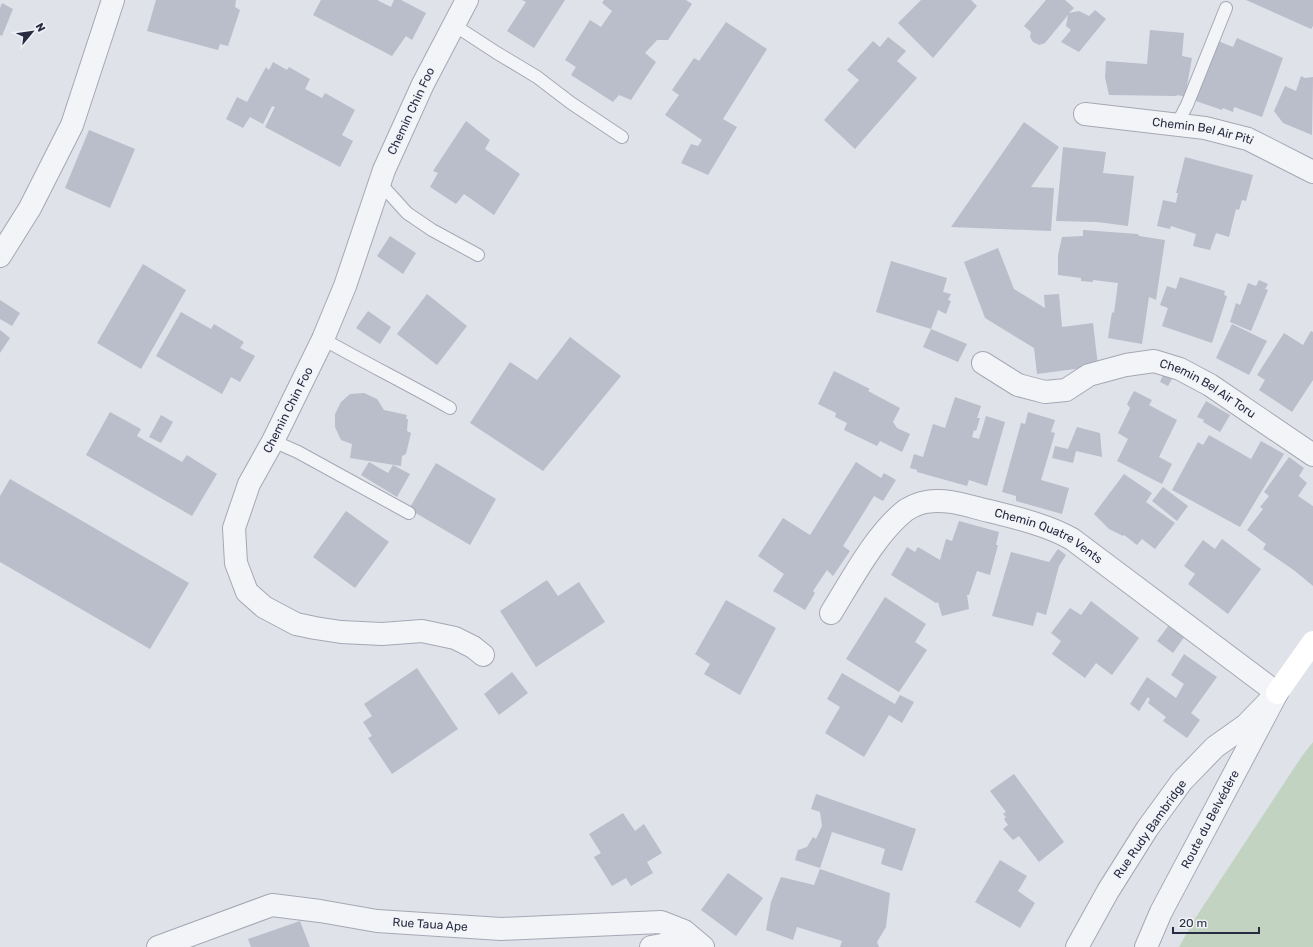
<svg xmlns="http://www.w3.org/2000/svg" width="1313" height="947" font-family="Rubik,sans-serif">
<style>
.green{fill:#c2d4c1}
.building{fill:#babdca}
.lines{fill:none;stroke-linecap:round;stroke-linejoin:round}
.service-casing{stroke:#a5a8b4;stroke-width:14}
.minor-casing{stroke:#a5a8b4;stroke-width:24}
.tertiary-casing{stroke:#a5a8b4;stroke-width:24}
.service{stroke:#f3f4f8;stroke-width:12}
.minor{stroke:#f3f4f8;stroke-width:22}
.tertiary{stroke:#f3f4f8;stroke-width:22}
.secondary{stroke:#fff;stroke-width:22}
.labels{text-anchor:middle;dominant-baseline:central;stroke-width:3;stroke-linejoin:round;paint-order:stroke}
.street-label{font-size:12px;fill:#282c42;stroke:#f0f2f7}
</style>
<rect width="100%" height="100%" fill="#e0e2ea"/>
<!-- green -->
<path class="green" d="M1313 742V947H1179L1196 917 1302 756Z"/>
<!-- building -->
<g class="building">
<path d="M156 0H236L235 7 240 10 228 46 220 44 218 50 147 31Z"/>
<path d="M321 0H377L391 7 394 0H401L426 13 412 40 406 36 392 56 313 15Z"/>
<path d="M522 0H565L534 48 507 31 526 2Z"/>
<path d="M604 0H686L692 4 668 40H657L645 53 656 62 631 100 619 95 613 102 571 75 576 67 565 60 590 20 601 27 612 11 602 3Z"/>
<path d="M921 0H971L977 6 933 58 898 23Z"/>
<path d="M1046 0H1065L1074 8 1069 13 1079 11 1089 16 1095 10 1106 19 1079 52 1061 42 1071 30 1066 26 1068 15 1045 43 1039 45 1033 42 1030 37 1031 32 1024 26Z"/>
<path d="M1246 0H1313V26L1311 29Z"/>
<path d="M2 3 13 9 2 36 0 35V8Z"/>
<path d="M726 22 767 49 723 119 737 127 708 175 681 163 691 144 698 146 702 140 665 115 679 95 672 90 694 58 699 61Z"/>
<path d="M1150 30 1184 33 1182 56 1192 58 1185 97 1178 95 1176 96 1109 95 1105 77 1106 61 1147 64Z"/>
<path d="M888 37 906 51 897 61 917 78 855 149 824 120 859 80 847 70 873 41 880 47Z"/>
<path d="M1237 38 1283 58 1262 117 1234 107 1233 112 1223 108 1222 110 1193 100 1218 41 1233 47Z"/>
<path d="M273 62 287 70 289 67 310 79 305 89 322 98 325 93 355 110 342 135 353 141 340 167 265 127 275 107 272 106 263 124 250 117 243 128 226 119 237 97 247 102 266 67 269 70Z"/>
<path d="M1301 76 1305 78 1313 77 1312 135 1283 123 1274 111 1285 86 1296 91Z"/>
<path d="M466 121 490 140 485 149 520 174 494 215 464 194 456 204 430 187 438 173 433 171Z"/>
<path d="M1024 122 1059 147 1031 187 1054 188 1051 231 951 227Z"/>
<path d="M89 130 135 149 110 208 65 188Z"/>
<path d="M1063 147 1106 152 1103 173 1134 176 1128 226 1097 222 1056 221Z"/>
<path d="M1185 157 1253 175 1246 201 1242 200 1239 210 1236 209 1229 237 1216 233 1210 250 1193 246 1196 234 1171 226 1170 229 1157 226 1163 200 1176 203 1178 193H1176Z"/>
<path d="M1083 230 1138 234 1139 236 1165 240 1156 300 1149 297 1142 344 1108 338 1112 312 1114 313 1118 283 1093 280V282L1081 281V278L1058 275V255L1062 237 1083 236Z"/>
<path d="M390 236 416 253 403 274 377 256Z"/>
<path d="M998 248 1014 289 1045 308 1044 295 1059 294 1062 327 1093 323 1098 366 1037 374 1034 348 985 318 964 262Z"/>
<path d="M891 261 947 278 943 292 951 294 948 300 951 301 946 314 938 310 931 329 876 312Z"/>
<path d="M143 264 186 290 141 369 97 343Z"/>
<path d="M1180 277 1225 291 1224 295 1227 296 1212 343 1162 326 1168 308 1160 305 1167 286 1176 289Z"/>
<path d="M1259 280 1268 284 1265 289 1268 290 1251 331 1230 322 1236 303 1240 305 1248 283 1256 286Z"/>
<path d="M427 294 467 326 437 365 397 334Z"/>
<path d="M0 300 20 313 12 326 0 319Z"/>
<path d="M368 311 391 327 380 344 356 328Z"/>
<path d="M181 312 211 329 214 324 244 342 240 348 255 356 240 382 231 377 222 394 156 356Z"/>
<path d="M1232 324 1267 341 1249 375 1216 358Z"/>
<path d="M931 329 967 344 958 362 923 347Z"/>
<path d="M0 330 10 338 0 353Z"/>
<path d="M1311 331 1313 332V380L1292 412 1259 390 1265 380 1257 375 1284 333 1303 345Z"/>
<path d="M570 337 621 376 543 471 470 423 510 362 537 380Z"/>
<path d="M834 371 870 389 868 391 900 408 893 422 897 428 910 434 902 452 880 441 877 446 844 430 847 423 835 417 836 413 818 404Z"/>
<path d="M1163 375 1172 379 1168 386 1160 382Z"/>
<path d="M1134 391 1152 400 1149 405 1177 420 1159 457 1172 464 1162 484 1117 461 1128 439 1118 433 1130 408 1127 404Z"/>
<path d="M364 393 377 399 384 410 407 415 406 419H408L407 431 411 433 406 454 402 456 401 466 350 458 352 444 341 440 335 427V414L341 402 350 394Z"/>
<path d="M955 397 981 406 977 418H980L976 431 974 430 972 437 979 439 986 416 1005 422 987 486 969 480 967 486 917 472V470L910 468 914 454 923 457 933 424 945 428Z"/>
<path d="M1206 401 1230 415 1220 432 1203 422 1204 420 1197 417Z"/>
<path d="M110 412 141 429 137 436 182 462 187 455 217 474 192 516 86 455Z"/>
<path d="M1028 412 1055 420 1051 432 1055 433 1041 480 1069 488 1062 514 1016 501V496L1002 492 1021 423 1025 424Z"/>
<path d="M161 415 173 422 161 443 149 437Z"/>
<path d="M1077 427 1100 433 1102 457 1076 451 1073 463 1052 458 1055 446 1068 449Z"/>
<path d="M1209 435 1251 459 1261 441 1284 454 1240 527 1172 490 1198 442 1203 445Z"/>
<path d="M1289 457 1304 468 1299 476 1307 483 1298 496 1313 506V586L1295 571 1263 549 1266 544 1247 530 1263 509 1260 507 1269 496 1264 492Z"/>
<path d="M369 462 388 473 393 465 410 474 397 497 361 475Z"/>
<path d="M856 462 881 478 884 473 896 480 883 501 874 496 843 546 850 551 833 576 827 570 813 591 815 593 805 610 773 591 784 574 758 556 783 518 810 535Z"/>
<path d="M436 463 496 499 470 545 409 509Z"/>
<path d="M1124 474 1152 493 1146 502 1175 523 1155 549 1142 539 1137 545 1124 535 1123 536 1109 529 1094 514Z"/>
<path d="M10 479 189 583 150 649 0 562V496Z"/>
<path d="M1163 487 1188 506 1177 521 1152 501Z"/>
<path d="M346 511 389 542 355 588 313 557Z"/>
<path d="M959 521 999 532 996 545H998L990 575 977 571 969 595H967L969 609 942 616 938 602 936 603 891 575 907 547 915 552 918 547 940 560 946 539 952 541Z"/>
<path d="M1222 539 1261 569 1228 614 1188 584 1195 574 1184 566 1203 540 1215 549Z"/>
<path d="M1058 549 1066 555 1059 566 1046 615 1037 612 1033 626 992 616 1011 552 1049 562Z"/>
<path d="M547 580 558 596 579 582 605 622 536 667 500 611Z"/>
<path d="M885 597 926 624 915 642 927 650 899 692 846 659Z"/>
<path d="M726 600 776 628 740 695 704 674 710 664 695 654Z"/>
<path d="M1091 601 1139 638 1112 675 1096 663 1085 678 1052 654 1061 641 1051 633 1070 608 1081 615Z"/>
<path d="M1169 625 1185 636 1173 653 1157 641Z"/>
<path d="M1184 654 1217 677 1191 713 1200 720 1187 738 1163 721 1166 717 1148 703 1150 699 1148 697 1139 711 1130 704 1147 677 1176 698 1184 684 1171 675Z"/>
<path d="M417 668 458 729 392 774 368 738 372 736 363 722 372 716 364 704Z"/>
<path d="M512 672 528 693 499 715 484 694Z"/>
<path d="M842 673 895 704 900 695 914 702 902 723 889 715 864 757 825 733 840 707 827 699Z"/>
<path d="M1014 774 1064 842 1039 862 1019 836 1013 840 1003 829 1008 825 1004 819 1006 817 1003 814 1006 812 990 791Z"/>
<path d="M816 794 916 829 902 871 881 864 885 849 832 832 820 868 795 860 798 850 807 847 813 837 816 839 822 826 820 812 811 809Z"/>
<path d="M623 813 635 831 644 824 662 853 647 862 653 873 631 886 626 878 612 886 594 857 601 853 589 834Z"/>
<path d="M1000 860 1027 876 1018 891 1035 903 1020 928 975 902Z"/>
<path d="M820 869 890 893 886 927 877 942 879 947H840L842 941 797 927 793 940 766 930 771 902 781 877 814 885Z"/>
<path d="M728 873 763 898 736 936 701 910Z"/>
<path d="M300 921 310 947H251L248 939Z"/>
</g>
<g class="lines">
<defs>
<g id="service">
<path d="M454 25 497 53 537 77 571 103 622 137"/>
<path d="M1177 124 1187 105 1226 8"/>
<path d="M379 182 407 213 432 230 478 255"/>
<path d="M323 339C365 363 408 384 450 408"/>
<path d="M273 441 298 452 409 513"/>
</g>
<g id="minor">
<path d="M467 0 423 84 384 170 345 286 323 339 273 441 249 484 234 528 236 563 247 592 264 607 296 624 315 628 341 632 382 634 422 631 455 638 473 647 483 655"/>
<path id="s1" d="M1085 114 1205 128 1248 139 1313 172"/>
<path d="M0 256 30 208 72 125 113 0"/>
<path id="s2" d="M983 363 1018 385 1045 392 1066 390 1089 375 1126 365 1154 361 1180 369 1210 385 1313 455"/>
<path id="s3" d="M831 613C851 581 876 533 906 510 911 507 920 503 926 502 947 498 968 506 989 511 1017 518 1047 525 1072 539L1277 693 1246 725 1215 747 1182 781 1147 829 1108 891 1077 947"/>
<path id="s4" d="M158 947 272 905 320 911 377 921 501 929 661 922 684 931 703 947"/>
<path d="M651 947 667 944 702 947"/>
</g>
<g id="tertiary">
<path id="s5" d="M1146 947 1161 912 1277 693"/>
</g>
</defs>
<!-- service casing -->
<use href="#service" class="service-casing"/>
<!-- minor casing -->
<use href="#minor" class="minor-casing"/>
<!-- tertiary casing -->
<use href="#tertiary" class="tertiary-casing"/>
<!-- service -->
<use href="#service" class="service"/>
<!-- minor -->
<use href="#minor" class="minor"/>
<!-- tertiary -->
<use href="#tertiary" class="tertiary"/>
<!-- secondary -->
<path class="secondary" d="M1277 693 1313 642"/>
</g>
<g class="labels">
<!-- street labels -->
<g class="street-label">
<text transform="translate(411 111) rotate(-65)">Chemin Chin Foo</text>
<text stroke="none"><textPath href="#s1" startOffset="119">Chemin Bel Air Piti</textPath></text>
<text stroke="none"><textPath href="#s2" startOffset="245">Chemin Bel Air Toru</textPath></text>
<text transform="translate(288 410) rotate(-63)">Chemin Chin Foo</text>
<text stroke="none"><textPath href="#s3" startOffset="279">Chemin Quatre Vents</textPath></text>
<text stroke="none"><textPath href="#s5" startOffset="143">Route du Belvédère</textPath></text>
<text transform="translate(1150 829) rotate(-55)">Rue Rudy Bambridge</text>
<text stroke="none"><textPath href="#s4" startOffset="281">Rue Taua Ape</textPath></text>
</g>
</g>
<!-- north arrow -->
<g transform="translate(32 32) rotate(61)" stroke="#f0f2f7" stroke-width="3" paint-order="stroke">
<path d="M0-3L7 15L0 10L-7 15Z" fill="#282c42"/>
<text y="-6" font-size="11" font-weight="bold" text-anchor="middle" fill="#282c42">N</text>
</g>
<!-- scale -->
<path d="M1173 927v6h86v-6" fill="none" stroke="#282c42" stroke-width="2"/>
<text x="1179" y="927" font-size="12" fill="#282c42" stroke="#f0f2f7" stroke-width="3" paint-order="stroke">20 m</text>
</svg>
